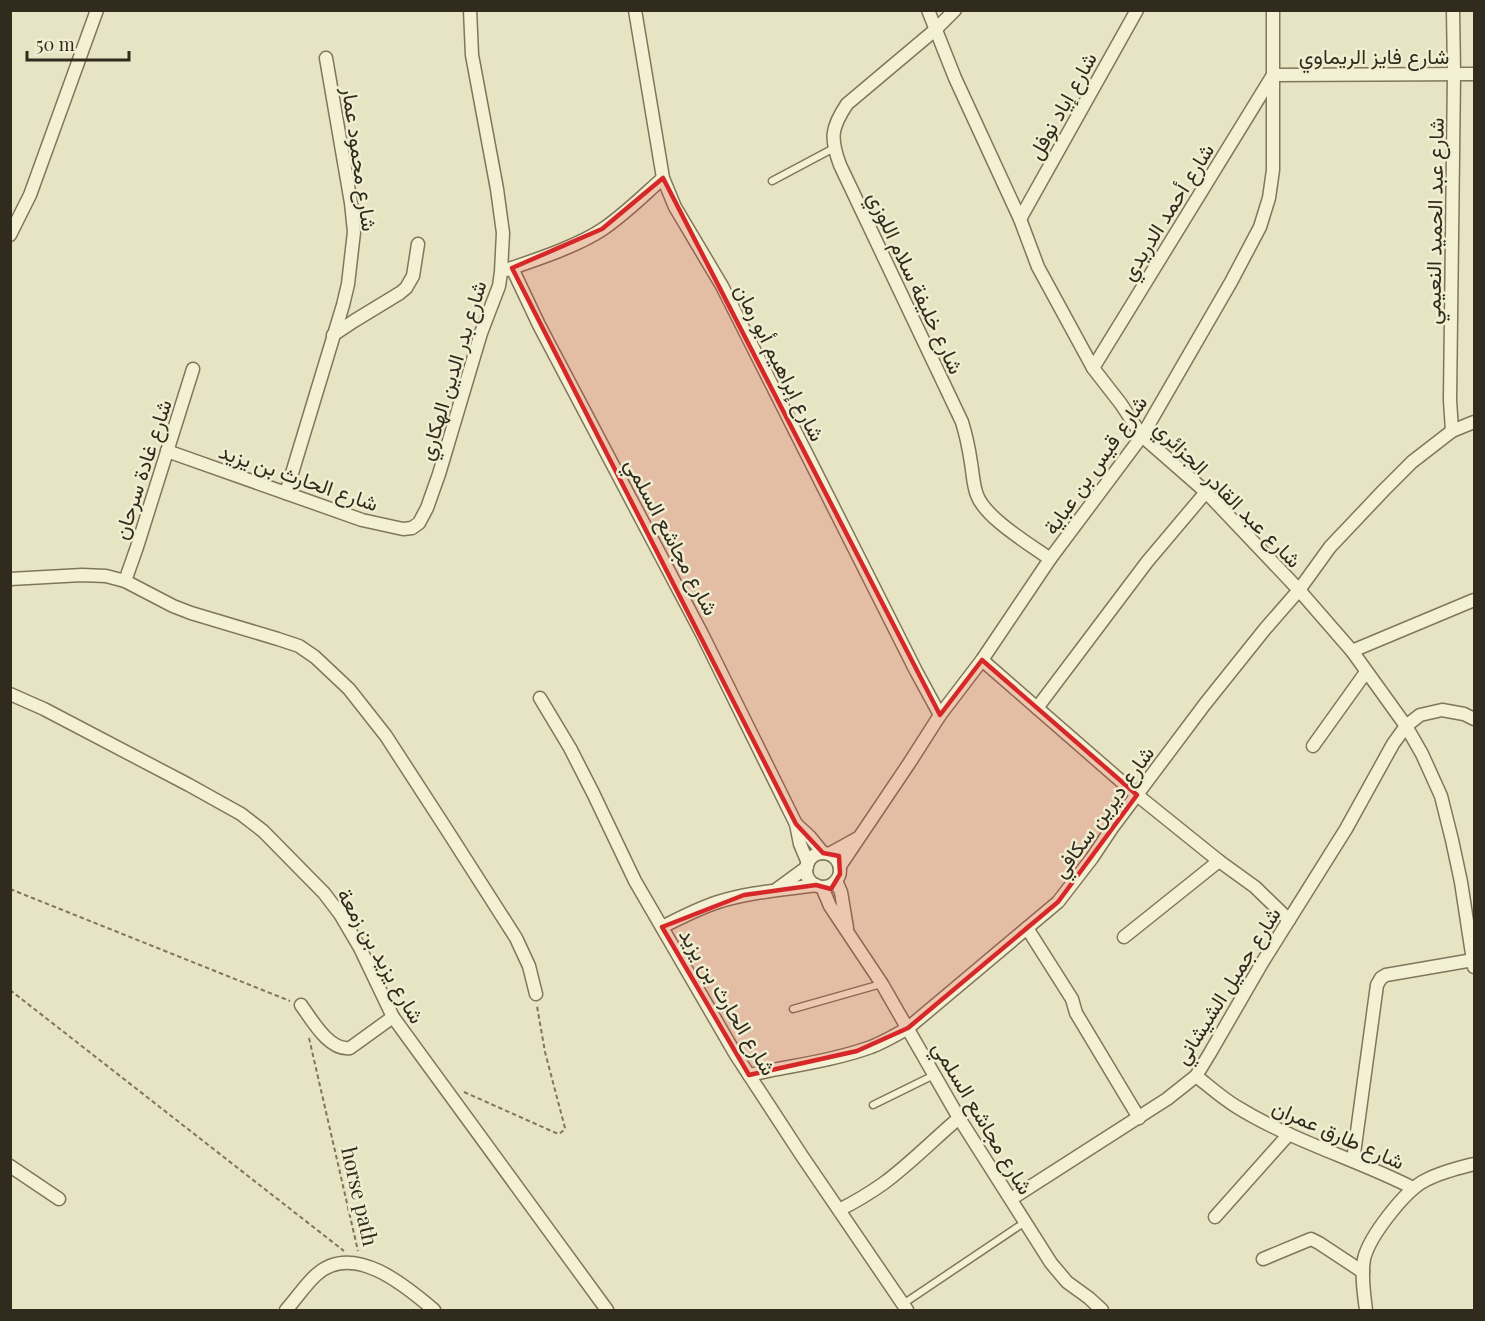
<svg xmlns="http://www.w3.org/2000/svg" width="1485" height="1321" font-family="'Playfair Display',Vazirmatn,serif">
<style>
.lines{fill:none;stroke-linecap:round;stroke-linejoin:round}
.service-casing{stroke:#7f765c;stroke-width:9}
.minor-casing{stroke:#7f765c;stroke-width:15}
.path{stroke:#7f765c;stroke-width:2;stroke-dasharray:4.5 3;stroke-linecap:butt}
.service{stroke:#f3f0d4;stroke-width:6}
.minor{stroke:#f3f0d4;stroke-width:12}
.marked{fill:#d62828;fill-opacity:0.2;stroke:#d62828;stroke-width:4.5;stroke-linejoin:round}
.labels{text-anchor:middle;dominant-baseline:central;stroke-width:5;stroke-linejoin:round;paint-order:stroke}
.street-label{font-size:21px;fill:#312b1e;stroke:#f0edd1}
</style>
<rect width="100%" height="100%" fill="#e7e4c3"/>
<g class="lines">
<defs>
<g id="service">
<path d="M772 181 834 148"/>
<path d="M793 1009 881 984"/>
<path d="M873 1105 934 1075"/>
<path d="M903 1304 1025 1222"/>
</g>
<g id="minor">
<path d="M635 10 663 178 675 207 722 286 916 671 940 715"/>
<path d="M928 10 955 78 1020 219 1038 267 1093 368 1121 404 1142 436 1206 492 1299 590 1352 651 1406 726 1422 754 1441 796 1452 840 1461 882 1474 967"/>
<path d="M955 10 935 30 847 104C831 128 830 138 840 165L962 422C966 435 969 449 971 463 973 474 973 485 977 495 985 518 1031 545 1050 559"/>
<path d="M1020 219 1137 10"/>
<path d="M10 235 30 195 97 10"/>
<path d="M512 268 539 325 702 634 796 824 800 844 808 863"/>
<path d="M506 270C535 260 578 246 603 229 625 214 644 195 663 178"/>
<path d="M333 335 354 321 400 293 406 288 413 276 418 244"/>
<path d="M1093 368 1273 75 1474 74"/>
<path d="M1452 431 1450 400 1454 73 1453 10"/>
<path d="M167 451 362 520 403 529 412 528 419 523 427 508 439 474 481 333 499 286 501 272 503 233 497 189 472 55 470 10"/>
<path d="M286 493 343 305 348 284 354 232 351 203 326 58"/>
<path d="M10 579 82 575 106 576 125 581 173 606 191 613 278 639 299 646 315 657 349 689 386 736 445 827 516 938 529 966 536 994"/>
<path d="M125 581 137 547 193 369"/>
<path d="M1352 651 1474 600"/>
<path d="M982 660 1137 795 1219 861 1255 887 1289 920"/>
<path d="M10 694 44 709 189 785 241 814 263 831 324 893 340 914 360 948 393 1017 607 1310"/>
<path d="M540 698 570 748 593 793 635 881 736 1055 802 1156 907 1310"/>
<path d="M1037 708 1147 562 1206 492"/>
<path d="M1313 746 1366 672"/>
<path d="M796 824 810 837 823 853"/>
<circle cx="823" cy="870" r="17"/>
<path d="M829 854 858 838"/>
<path d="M840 866 910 762 940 715 982 660 1050 559 1142 436 1231 282 1260 227 1269 198 1273 170V10"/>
<path d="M836 881 841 892 847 928"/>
<path d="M822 887 830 906 882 984 959 1118 1051 1263 1067 1282 1089 1298 1102 1310"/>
<path d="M777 889 807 867"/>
<path d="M662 927C680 918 699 908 718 902 750 892 783 890 816 885"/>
<path d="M1027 928 1072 999 1076 1013 1139 1118"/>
<path d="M1124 937 1219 861"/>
<path d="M301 1005C312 1020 329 1051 350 1048L393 1017"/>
<path d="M749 1075C789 1066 832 1061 871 1047 884 1042 896 1035 908 1028L1058 902 1092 858 1112 828 1205 704 1265 629 1299 590 1330 547 1384 490 1412 462 1452 431 1474 422"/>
<path d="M1196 1076C1209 1086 1222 1098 1237 1107 1292 1141 1356 1159 1413 1188"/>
<path d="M1353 1161 1377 985 1381 978 1386 975 1473 960"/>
<path d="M10 1166 59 1199"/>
<path d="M1011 1199 1167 1099 1196 1076 1210 1053 1262 963 1346 829 1393 744 1406 726 1420 715 1442 710 1464 714 1474 719"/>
<path d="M839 1210C855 1202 870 1193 884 1183 911 1163 934 1139 959 1118"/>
<path d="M1215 1217 1289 1134"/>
<path d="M1263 1259 1311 1239 1319 1243 1363 1272"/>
<path d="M286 1310C296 1299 305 1285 316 1275 353 1241 406 1286 434 1310"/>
<path d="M1366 1310C1364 1294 1361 1276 1364 1259 1369 1237 1405 1190 1426 1180 1441 1172 1458 1168 1474 1164"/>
</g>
</defs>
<!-- service casing -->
<use href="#service" class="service-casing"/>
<!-- minor casing -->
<use href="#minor" class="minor-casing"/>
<!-- path -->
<g class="path">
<path d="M10 889 290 1001"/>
<path d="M10 990 344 1251"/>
<path d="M309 1038 358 1251"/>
<path d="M464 1092 556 1133 559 1134 564 1130 565 1128 545 1052 537 1006"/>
</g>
<!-- service -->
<use href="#service" class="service"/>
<!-- minor -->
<use href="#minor" class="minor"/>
</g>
<!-- marked area -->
<path class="marked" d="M663 178 940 715 982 660 1137 795 1058 902 908 1028 857 1051 749 1075 662 927 744 895 816 885 831 889 840 874 839 856 823 853 796 824 512 268 602 229Z"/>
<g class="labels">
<!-- street labels -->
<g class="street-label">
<text x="1374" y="55">شارع فايز الريماوي</text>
<text transform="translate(1061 105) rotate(-61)">شارع إياد نوفل</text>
<text transform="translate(361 159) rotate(82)">شارع محمود عمار</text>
<text transform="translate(1166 211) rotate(-58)">شارع أحمد الدريدي</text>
<text transform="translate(1433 221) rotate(-89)">شارع عبد الحميد النعيمي</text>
<text transform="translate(917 282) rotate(65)">شارع خليفة سلام اللوزي</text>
<text transform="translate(781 362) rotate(63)">شارع إبراهيم أبو رمان</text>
<text transform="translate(451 370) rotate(-73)">شارع بدر الدين الهكاري</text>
<text transform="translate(1094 464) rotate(-55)">شارع قيس بن عباية</text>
<text transform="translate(141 469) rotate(-72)">شارع غادة سرحان</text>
<text transform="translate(299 476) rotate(19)">شارع الحارث بن يزيد</text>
<text transform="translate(1229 493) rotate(45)">شارع عبد القادر الجزائري</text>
<text transform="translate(673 536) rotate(62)">شارع مجاشع السلمي</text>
<text transform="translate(1102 811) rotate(-54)">شارع ديرين سكافي</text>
<text transform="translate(382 955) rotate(60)">شارع يزيد بن زمعة</text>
<text transform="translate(1226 985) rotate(-58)">شارع جميل الشيشاني</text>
<text transform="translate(729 1001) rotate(59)">شارع الحارث بن يزيد</text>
<text transform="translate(984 1117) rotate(59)">شارع مجاشع السلمي</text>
<text transform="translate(1339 1133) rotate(24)">شارع طارق عمران</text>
<text transform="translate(361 1196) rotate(77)">horse path</text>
</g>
</g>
<!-- border -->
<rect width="1485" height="1321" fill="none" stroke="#312b1e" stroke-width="24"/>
<!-- scale -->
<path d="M27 51v9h102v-9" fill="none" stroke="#312b1e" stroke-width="3"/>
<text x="36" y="51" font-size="18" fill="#312b1e" stroke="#f0edd1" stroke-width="4.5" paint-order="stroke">50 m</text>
</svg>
